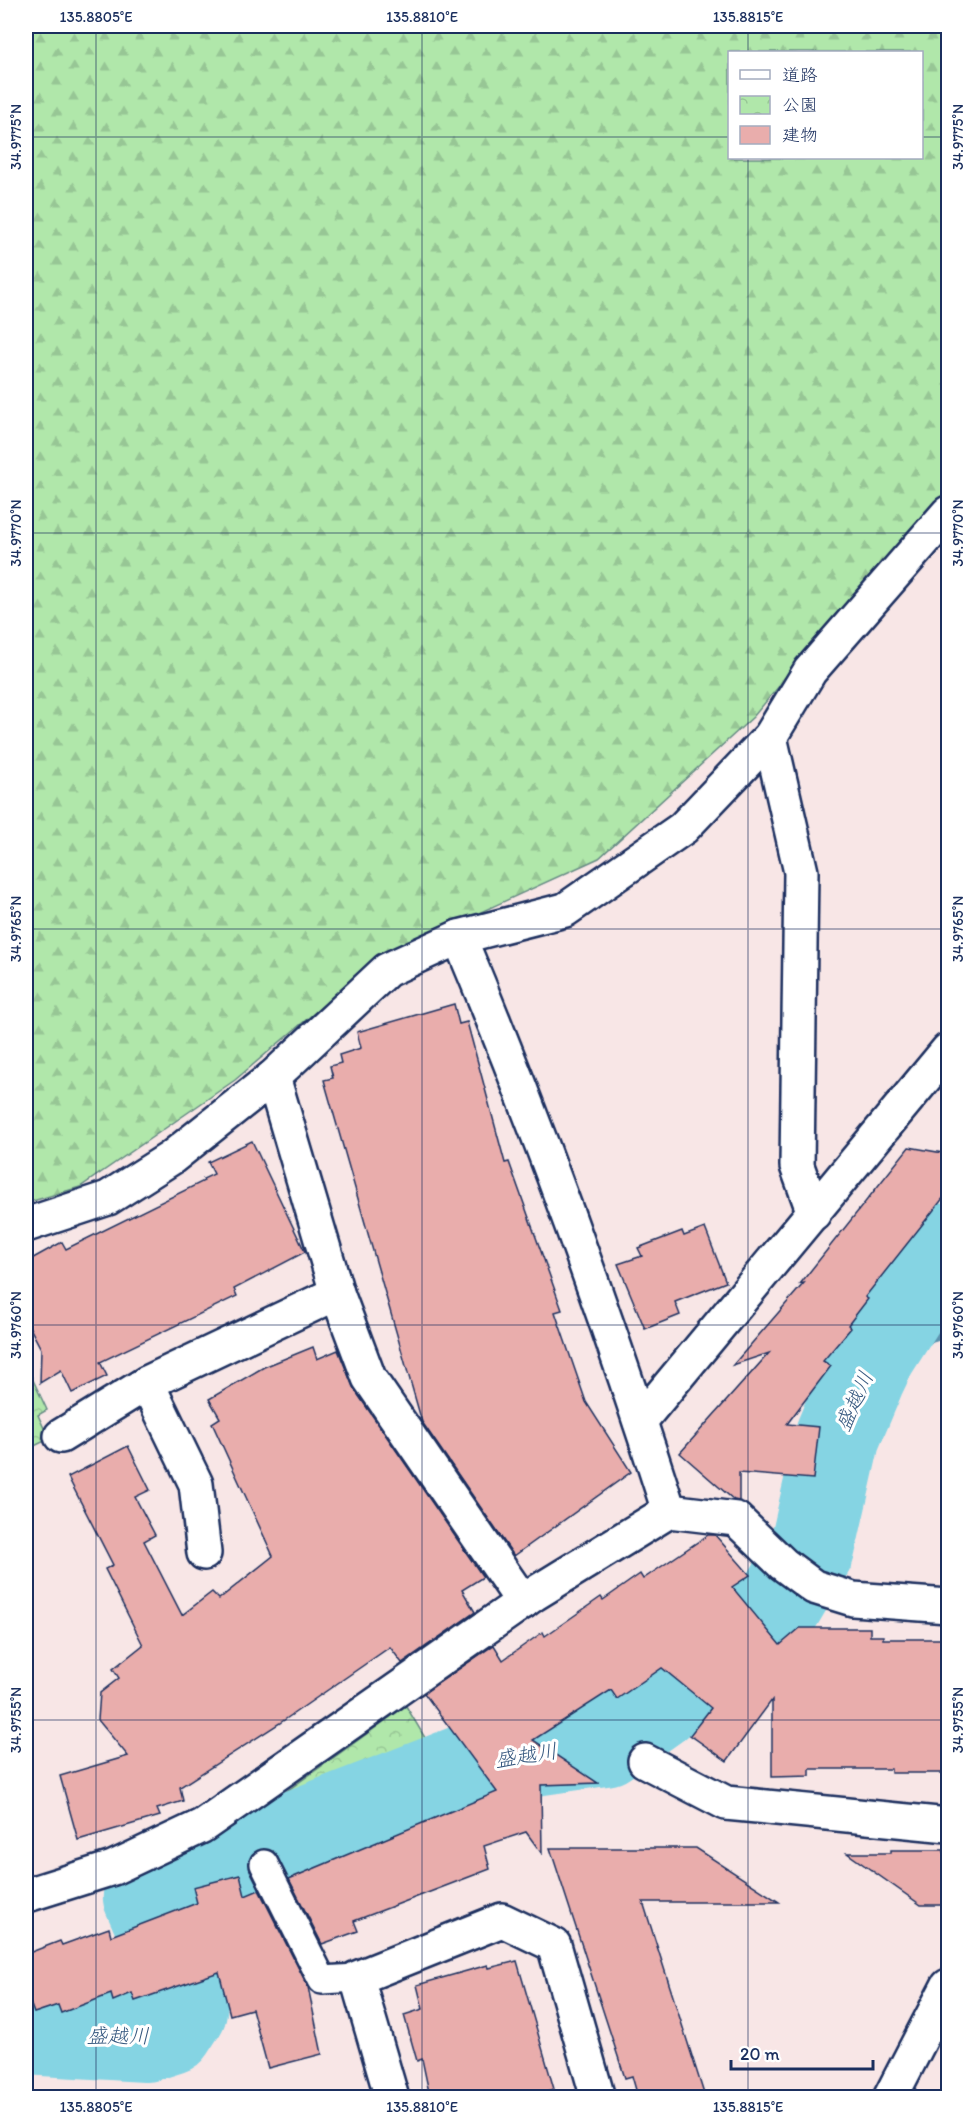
<svg xmlns="http://www.w3.org/2000/svg" width="974" height="2123" font-family="Itim,'Klee One',sans-serif">
<style>
.forest{fill:url(#forest-firs);stroke:#668b84;stroke-width:1.5;fill-rule:evenodd}
.park{fill:url(#park-crowns);stroke:#668b84;stroke-width:1.5}
.water{fill:url(#water-rules);stroke:#5b92ae;stroke-width:1.5}
.lines{fill:none;stroke-linecap:round;stroke-linejoin:round}
.stream{stroke:#5b92ae;stroke-width:15}
.river{stroke:#85d4e3;stroke-width:86}
.building{fill:#e9adac;stroke:#1b2f5e;stroke-width:1.5}
.service-casing{stroke:#1b2f5e;stroke-width:32}
.minor-casing{stroke:#1b2f5e;stroke-width:38}
.service{stroke:#fff;stroke-width:27}
.minor{stroke:#fff;stroke-width:33}
.ticks{fill:none;stroke:#1b2f5e;stroke-width:1.5;stroke-opacity:0.45}
.labels{text-anchor:middle;dominant-baseline:central;stroke-width:6;stroke-linejoin:round;paint-order:stroke}
.water-label{font-size:21px;font-style:italic;fill:#36587f;stroke:#fff}
.neatline{fill:none;stroke:#1b2f5e;stroke-width:2}
.ticks-label{font-size:15px;text-anchor:middle;fill:#1b2f5e}
</style>
<defs>
<pattern id="forest-firs" width="22" height="20" patternUnits="userSpaceOnUse" patternTransform="scale(1.5)"><rect width="22" height="20" fill="#b0e7aa"/><path d="M5 1l3.5 6h-7zM16 11l3.5 6h-7z" fill="#97c695"/></pattern>
<pattern id="park-crowns" width="20" height="18" patternUnits="userSpaceOnUse" patternTransform="scale(1.5)"><rect width="20" height="18" fill="#b0e7aa"/><path d="M2 6a3 3 0 1 1 6 0M12 15a3 3 0 1 1 6 0" fill="none" stroke="#97c695"/></pattern>
<pattern id="water-rules" width="6" height="5" patternUnits="userSpaceOnUse" patternTransform="scale(1.5)"><rect width="6" height="5" fill="#85d4e3"/><path d="M0 2.5h6" fill="none" stroke="#72b6c5"/></pattern>
</defs>
<rect width="100%" height="100%" fill="#f8e6e6"/>
<filter id="ink" filterUnits="userSpaceOnUse"><feTurbulence type="fractalNoise" baseFrequency=".0167" numOctaves="2"/><feDisplacementMap in="SourceGraphic" scale="12" xChannelSelector="R" yChannelSelector="G"/><feConvolveMatrix kernelMatrix="1 2 1 2 8 2 1 2 1" color-interpolation-filters="sRGB"/></filter>
<g filter="url(#ink)">
<!-- forest -->
<path class="forest" d="M26 26H948V492L926 512 753 717 599 858 378 959 235 1080 80 1187 26 1203ZM730 52H922V158H730Z"/>
<!-- park -->
<g class="park">
<path d="M26 1365 47 1410 38 1415 49 1439 26 1450Z"/>
<path d="M406 1706 427 1741 382 1777 257 1836 208 1847Z"/>
</g>
<!-- water -->
<path class="water" d="M948 1307V1338L932 1341 886 1364 904 1323Z"/>
<g class="lines">
<!-- stream -->
<path class="stream" d="M874 1353 948 1330"/>
<!-- river -->
<path class="river" d="M26 2032 146 2039 171 2031 184 2011 186 1990 146 1897 153 1883 171 1872 255 1849 466 1767 492 1759 605 1743 657 1706 780 1604 812 1550 838 1435 862 1378 874 1353 933 1260 948 1246"/>
</g>
<!-- building -->
<g class="building">
<path d="M454 1004 459 1024 467 1022 505 1163 509 1162 562 1310 555 1312 586 1402 631 1472 514 1556 422 1422 324 1080 333 1078 330 1066 341 1063 339 1055 361 1048 357 1032Z"/>
<path d="M252 1141 305 1252 234 1289 237 1296 100 1362 107 1376 72 1393 61 1370 40 1383 41 1349 26 1320V1262L62 1242 66 1249 204 1181 203 1179 214 1174 208 1162Z"/>
<path d="M909 1147 948 1154V1192L865 1297 868 1299 848 1325 851 1328 823 1361 831 1366 787 1424 819 1427 813 1479 739 1473V1501L734 1500 680 1453 769 1353 733 1365 804 1283 800 1284Z"/>
<path d="M705 1228 726 1282 675 1302 680 1315 645 1329 618 1264 642 1256 638 1248 682 1231 684 1236Z"/>
<path d="M313 1347 317 1359 338 1350 354 1389 483 1577 462 1590 475 1612 402 1663 390 1647 280 1723 180 1787 183 1801 157 1809 160 1816 78 1840 60 1776 128 1756 98 1720 100 1693 119 1678 113 1669 143 1645 105 1569 113 1565 68 1477 128 1446 150 1490 135 1497 155 1535 144 1541 182 1615 212 1592 219 1599 273 1556 212 1423 220 1418 209 1399 264 1367Z"/>
<path d="M708 1535H715L750 1575 732 1587 780 1645 800 1628H870V1636H883V1639H942L943 1663H947V1773H891V1769H810V1776L772 1777V1700L727 1761 690 1735 711 1708 662 1668 617 1699 611 1690 533 1740 598 1783 541 1785 542 1854 526 1832 484 1846 490 1869 354 1921 358 1931 322 1944 289 1879 497 1792 424 1693 494 1645 503 1660 543 1632 545 1636 601 1597 603 1600 640 1574 643 1579Z"/>
<path d="M550 1848H696L779 1902H643L705 2097H638L632 2076 625 2078Z"/>
<path d="M891 1850H944V1861H948V1905H921L847 1853H891Z"/>
<path d="M240 1875 245 1896 259 1890 308 1987 322 2054 268 2068 252 2009 230 2015 219 1972 135 2001 132 1993 113 2001 111 1994 61 2013 58 2005 34 2013 26 1992V1954L60 1941 62 1945 109 1928 111 1936 197 1903 193 1887Z"/>
<path d="M517 1961 554 2089 524 2097H430L422 2059 417 2061 404 2015 423 2009 417 1985 488 1965 489 1968Z"/>
</g>
<g class="lines">
<defs>
<path id="service" d="M264 1864 322 1980 357 1978"/>
<g id="minor">
<path d="M770 737 801 872 797 1166 814 1213"/>
<path d="M459 937C538 1125 607 1317 669 1511L736 1519 783 1564 814 1587 853 1599 948 1606"/>
<path d="M273 1077 337 1293 369 1378 523 1602"/>
<path d="M26 1225 108 1198 171 1158 273 1077 387 970 459 937 565 910 683 828 770 737 810 671 948 513"/>
<path d="M147 1383 196 1484 204 1553"/>
<path d="M640 1421 948 1050"/>
<path d="M61 1436 147 1383 337 1293"/>
<path d="M645 1761 726 1803 948 1825"/>
<path d="M27 1895 113 1868 202 1826 534 1594 669 1511"/>
<path d="M392 2098 357 1978 502 1920 554 1945 598 2098"/>
<path d="M890 2098 948 1986"/>
</g>
</defs>
<!-- service casing -->
<use href="#service" class="service-casing"/>
<!-- minor casing -->
<use href="#minor" class="minor-casing"/>
<!-- service -->
<use href="#service" class="service"/>
<!-- minor -->
<use href="#minor" class="minor"/>
</g>
</g>
<!-- ticks -->
<path class="ticks" d="M96 26V2098M422 26V2098M748 26V52M26 137H730M922 137H948M748 158V2098M26 533H948M26 929H948M26 1325H948M26 1720H948"/>
<g class="labels">
<!-- water labels -->
<g class="water-label">
<text transform="translate(854 1401) rotate(-66)">盛越川</text>
<text transform="translate(526 1755) rotate(-9)">盛越川</text>
<text x="118" y="2035">盛越川</text>
</g>
</g>
<!-- margin -->
<rect width="974" height="2123" fill="none" stroke="#fff" stroke-width="66"/>
<!-- legend -->
<rect x="728" y="51" width="195" height="108" fill="#ffffff" stroke="#a4acbf" stroke-width="1.5"/>
<rect x="740" y="70" width="30" height="9" fill="#ffffff" stroke="#a4acbf" stroke-width="1.5"/>
<text x="782" y="81" font-size="18" fill="#1b2f5e">道路</text>
<rect x="740" y="96" width="30" height="18" fill="url(#park-crowns)" stroke="#a4acbf" stroke-width="1.5"/>
<text x="782" y="111" font-size="18" fill="#1b2f5e">公園</text>
<rect x="740" y="126" width="30" height="18" fill="#e9adac" stroke="#a4acbf" stroke-width="1.5"/>
<text x="782" y="141" font-size="18" fill="#1b2f5e">建物</text>
<!-- scale -->
<path d="M731 2060v9h142v-9" fill="none" stroke="#1b2f5e" stroke-width="3"/>
<text x="740" y="2060" font-size="18" fill="#1b2f5e" stroke="#ffffff" stroke-width="4.5" paint-order="stroke">20 m</text>
<rect x="33" y="33" width="908" height="2057" class="neatline"/>
<g class="ticks-label">
<text x="96" y="22">135.8805°E</text>
<text x="422" y="22">135.8810°E</text>
<text x="748" y="22">135.8815°E</text>
<text transform="translate(16 137) rotate(-90)" y="5">34.9775°N</text>
<text transform="translate(958 137) rotate(-90)" y="5">34.9775°N</text>
<text transform="translate(16 533) rotate(-90)" y="5">34.9770°N</text>
<text transform="translate(958 533) rotate(-90)" y="5">34.9770°N</text>
<text transform="translate(16 929) rotate(-90)" y="5">34.9765°N</text>
<text transform="translate(958 929) rotate(-90)" y="5">34.9765°N</text>
<text transform="translate(16 1325) rotate(-90)" y="5">34.9760°N</text>
<text transform="translate(958 1325) rotate(-90)" y="5">34.9760°N</text>
<text transform="translate(16 1720) rotate(-90)" y="5">34.9755°N</text>
<text transform="translate(958 1720) rotate(-90)" y="5">34.9755°N</text>
<text x="96" y="2112">135.8805°E</text>
<text x="422" y="2112">135.8810°E</text>
<text x="748" y="2112">135.8815°E</text>
</g>
</svg>
